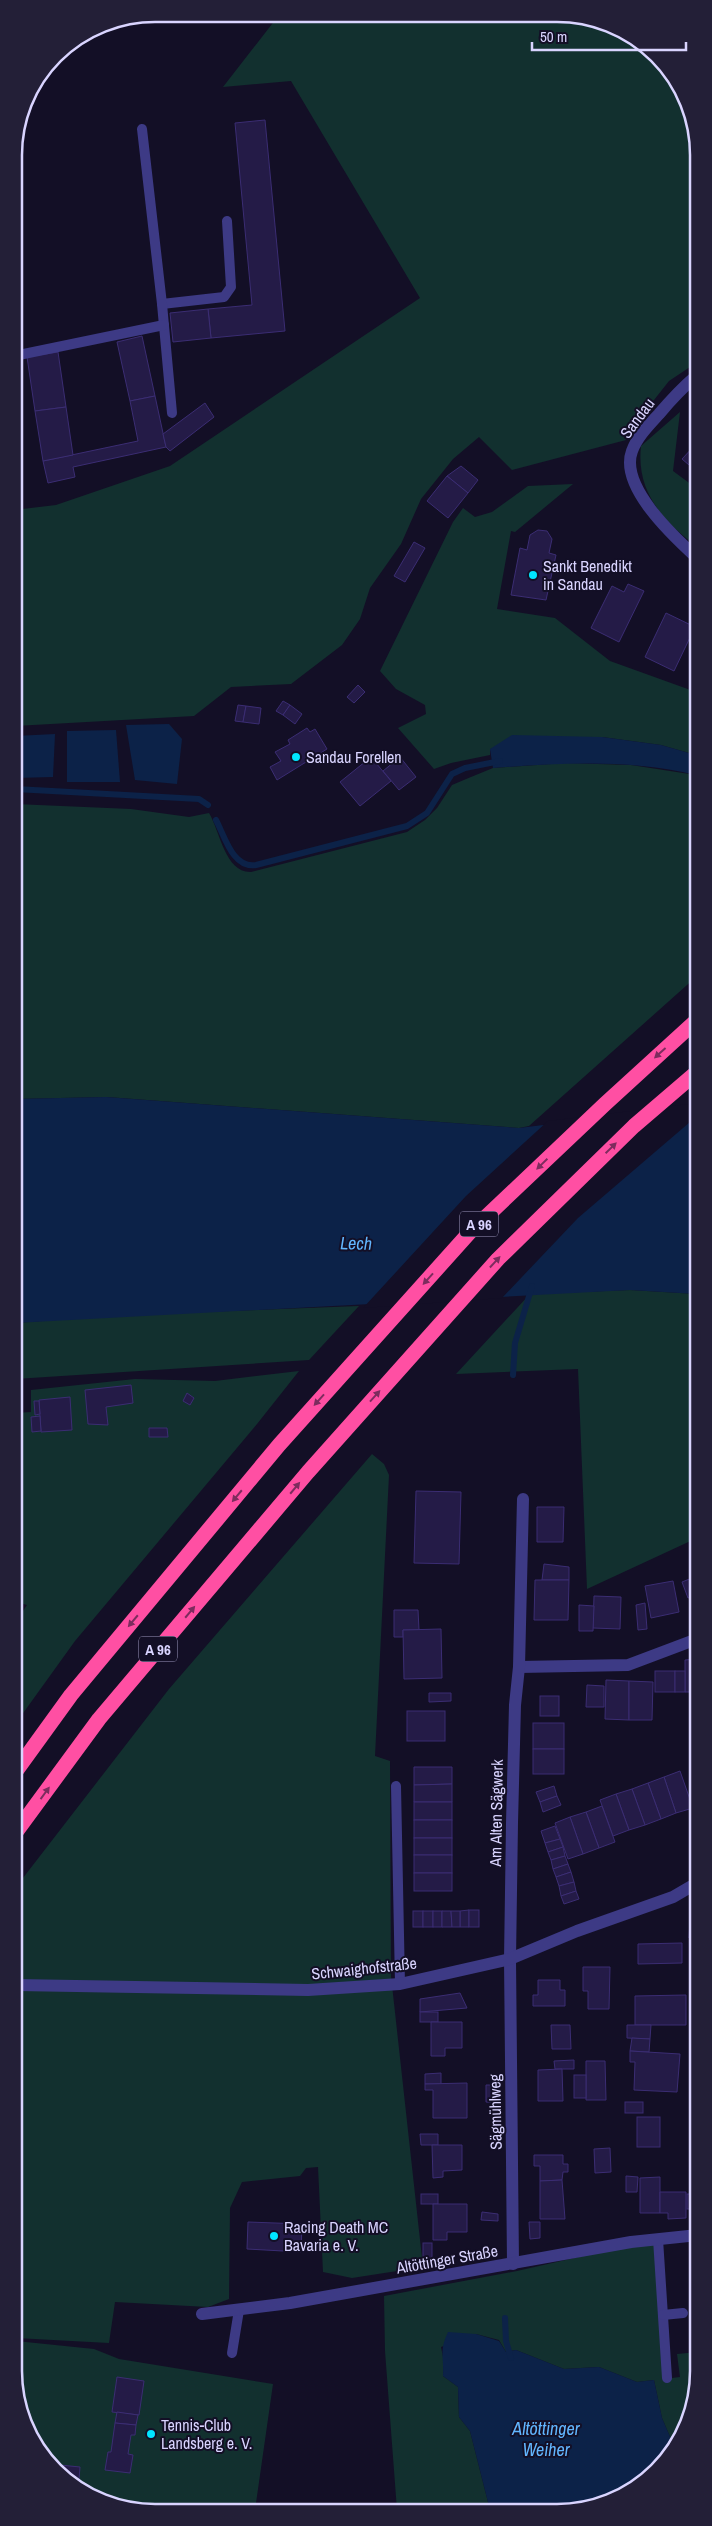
<svg xmlns="http://www.w3.org/2000/svg" width="712" height="2526" font-family="'Archivo Narrow',sans-serif">
<style>
.green{fill:#12302f}
.water{fill:#0c2248}
.pier{fill:#130f26}
.lines{fill:none;stroke-linecap:round;stroke-linejoin:round}
.stream{stroke:#0c2248;stroke-width:6}
.building{fill:#241b47;stroke:#3b2d73}
.service{stroke:#3d3a85;stroke-width:10}
.minor{stroke:#3d3a85;stroke-width:12}
.tertiary{stroke:#3d3a85;stroke-width:12}
.motorway{stroke:#ff4fa3;stroke-width:15}
.oneway{fill:#7d2c5e}
.poi-dot{fill:#00e5ff;stroke:#130f26;stroke-width:2}
.labels{text-anchor:middle;dominant-baseline:central;stroke-width:4;stroke-linejoin:round;paint-order:stroke}
.shield{fill:#130f26;stroke:#9e99be;stroke-width:1}
.shield-label{font-size:15px;font-weight:bold;fill:#d9d4ff}
.street-label{font-size:16px;fill:#d9d4ff;stroke:#130f26}
.poi-label{font-size:16px;fill:#d9d4ff;stroke:#130f26;text-anchor:start}
.water-label{font-size:18px;font-style:italic;fill:#62b6ff;stroke:#130f26}
.rim{fill:none;stroke:#d9d4ff;stroke-width:2.5}
</style>
<rect width="100%" height="100%" fill="#130f26"/>
<!-- green -->
<g class="green">
<path d="M279 15 584 17 657 56 696 128V363L669 381 639 419 626 440 512 470 479 437 453 459 421 499 401 544 370 588 360 619 342 645 291 684 231 687 194 716 15 726 14 510 56 505 170 466 420 298 291 81 223 87Z"/>
<path d="M680 412 673 471 696 488V546C662 520 636 491 641 446Z"/>
<path d="M573 484 515 532 511 531 497 609 555 618 610 661 696 692V755L661 745 602 737 490 749V755L451 763 434 769 398 728 426 714 425 705 396 689 380 671 453 522 463 508 475 517 492 512 528 486Z"/>
<path d="M565 763 631 765 696 775V977L529 1126 519 1128 107 1097 15 1099V804L131 809 189 817 209 813C220 831 225 873 251 872L407 832 425 820 437 808 452 785 471 777 493 768Z"/>
<path d="M630 1290 697 1294V1538L587 1589 578 1369 456 1374 530 1294Z"/>
<path d="M359 1306 309 1360 15 1379V1323L123 1315Z"/>
<path d="M299 1371 257 1424 75 1641 16 1723V1621L27 1605 16 1602 15 1413 31 1412V1390L135 1379 215 1381Z"/>
<path d="M372 1454 384 1464 389 1475 375 1756 390 1761 391 1976 423 2267 352 2278 323 2272 318 2167 306 2168 300 2176 242 2182 230 2208 229 2299 208 2307 115 2302 109 2343 16 2338V1887L169 1689Z"/>
<path d="M658 2239 664 2379 680 2377 677 2354 698 2352C698 2388 693 2416 674 2446L662 2418 654 2380 637 2382 599 2367 564 2369 516 2350 506 2352 499 2340 476 2334 441 2347 444 2362 443 2376 458 2387 459 2417 470 2431 490 2510H397L385 2351 384 2296 517 2271Z"/>
<path d="M16 2341 94 2349 119 2359 273 2384 255 2510H128L55 2470 16 2398Z"/>
</g>
<!-- water -->
<g class="water">
<path d="M169 724 182 739 177 784 135 780 126 725Z"/>
<path d="M116 730 120 782H67V731Z"/>
<path d="M55 734 53 777 15 778V736Z"/>
<path d="M512 735 602 737 661 745 696 755V775C629 759 561 763 493 768L490 749Z"/>
<path d="M106 1097 519 1128 697 1106V1294L630 1290 15 1323V1099Z"/>
<path d="M448 2332 476 2334 499 2341 506 2352 516 2350 564 2369 599 2367 637 2382 654 2380 662 2418 674 2446 663 2464 627 2493 584 2510H490L470 2431 459 2417 458 2387 443 2376C444 2356 439 2351 448 2332Z"/>
</g>
<!-- pier -->
<path class="pier" d="M697 1103V1116L578 1218 502 1298 363 1308 466 1196 548 1121Z"/>
<g class="lines">
<!-- stream -->
<g class="stream">
<path d="M15 789 199 799 208 805"/>
<path d="M216 820C225 837 233 869 256 865L407 826 427 813 452 774 465 768 500 761"/>
<path d="M513 1375 515 1343 532 1286"/>
<path d="M505 2318 506 2341 511 2358"/>
</g>
</g>
<!-- building -->
<g class="building">
<path d="M265 120 285 331 211 338 208 309 252 305 235 123Z"/>
<path d="M208 309 211 338 173 342 170 313Z"/>
<path d="M142 336 155 396 130 401 117 342Z"/>
<path d="M58 352 66 407 35 411 27 357Z"/>
<path d="M155 396 166 447 73 467 75 477 48 483 43 461 138 441 130 401Z"/>
<path d="M205 403 214 417 170 451 166 447 163 434Z"/>
<path d="M66 407 73 455 43 461 35 411Z"/>
<path d="M696 444V471L682 459Z"/>
<path d="M461 466 478 480 468 493 447 476Z"/>
<path d="M447 476 468 493 448 518 427 501Z"/>
<path d="M538 530 547 531 552 539 549 553 556 555 546 600 511 595 520 548 527 550 530 535Z"/>
<path d="M414 542 425 548 405 582 394 576Z"/>
<path d="M628 584 644 591 619 642 591 628 612 586 624 592Z"/>
<path d="M666 613 695 627 674 671 645 657Z"/>
<path d="M358 685 365 692 354 703 347 697Z"/>
<path d="M283 701 290 705 283 715 276 711Z"/>
<path d="M238 705 246 706 243 722 235 721Z"/>
<path d="M290 705 302 714 295 724 283 715Z"/>
<path d="M246 706 261 708 259 724 243 722Z"/>
<path d="M307 728 310 732 315 729 327 749 277 780 270 767 281 761 275 752 290 744 288 740Z"/>
<path d="M371 757 391 781 360 806 340 782Z"/>
<path d="M400 757 416 777 399 790 383 771Z"/>
<path d="M131 1385 133 1403 106 1407 108 1425 88 1424 85 1390Z"/>
<path d="M187 1393 194 1398 190 1405 183 1401Z"/>
<path d="M70 1397 72 1430 41 1432 39 1400Z"/>
<path d="M34 1401H39L40 1414 35 1415Z"/>
<path d="M40 1416 41 1431 32 1432 31 1417Z"/>
<path d="M149 1428H167L168 1437H149Z"/>
<path d="M416 1491 461 1492 459 1564 414 1563Z"/>
<path d="M537 1507H564L563 1542H537Z"/>
<path d="M697 1559V1574L692 1561Z"/>
<path d="M544 1564 569 1567V1580H542Z"/>
<path d="M692 1578 697 1595 688 1598 682 1582Z"/>
<path d="M535 1580H569L568 1620H534Z"/>
<path d="M673 1581 679 1612 651 1618 645 1586Z"/>
<path d="M594 1596 621 1597 620 1629 593 1628Z"/>
<path d="M645 1603 647 1629 638 1630 636 1605Z"/>
<path d="M579 1605 594 1606 593 1631H579Z"/>
<path d="M394 1610H418L419 1630H403V1637H394Z"/>
<path d="M441 1629 442 1678 404 1679 403 1630Z"/>
<path d="M697 1659V1692H685V1660Z"/>
<rect x="655" y="1671" width="20" height="21"/>
<rect x="675" y="1671" width="10" height="21"/>
<path d="M606 1680 629 1681V1720L605 1719Z"/>
<path d="M629 1681 653 1682 652 1720H629Z"/>
<path d="M587 1685 604 1686V1707H586Z"/>
<path d="M429 1693H451V1701L429 1702Z"/>
<rect x="540" y="1696" width="19" height="20"/>
<rect x="407" y="1711" width="38" height="30"/>
<rect x="533" y="1723" width="31" height="26"/>
<rect x="533" y="1749" width="31" height="25"/>
<path d="M414 1767H452V1784L414 1785Z"/>
<path d="M680 1771 693 1808 676 1813 664 1777Z"/>
<path d="M664 1777 676 1813 661 1819 648 1783Z"/>
<path d="M648 1783 661 1819 645 1825 632 1789Z"/>
<path d="M452 1784V1802H414V1785Z"/>
<path d="M554 1786 557 1796 540 1802 536 1792Z"/>
<path d="M632 1789 645 1825 629 1830 616 1794Z"/>
<path d="M616 1794 629 1830 613 1836 600 1800Z"/>
<path d="M557 1796 561 1805 543 1812 540 1802Z"/>
<rect x="414" y="1802" width="38" height="18"/>
<path d="M602 1806 615 1842 599 1848 586 1812Z"/>
<path d="M586 1812 599 1848 583 1854 570 1817Z"/>
<path d="M570 1817 583 1854 568 1859 555 1823Z"/>
<rect x="414" y="1820" width="38" height="18"/>
<path d="M555 1826 560 1839 545 1843 541 1831Z"/>
<rect x="414" y="1838" width="38" height="17"/>
<path d="M560 1839 563 1847 548 1852 545 1843Z"/>
<path d="M563 1847 565 1856 551 1860 548 1852Z"/>
<rect x="414" y="1855" width="38" height="18"/>
<path d="M565 1856 568 1864 553 1869 551 1860Z"/>
<path d="M568 1864 571 1872 556 1877 553 1869Z"/>
<path d="M571 1872 574 1882 559 1886 556 1877Z"/>
<rect x="414" y="1873" width="38" height="18"/>
<path d="M574 1882 576 1891 561 1896 559 1886Z"/>
<path d="M576 1891 579 1899 564 1904 561 1896Z"/>
<path d="M469 1910V1927H460V1911Z"/>
<rect x="469" y="1910" width="10" height="17"/>
<rect x="413" y="1911" width="10" height="16"/>
<rect x="423" y="1911" width="10" height="16"/>
<rect x="433" y="1911" width="9" height="16"/>
<path d="M442 1911H451L452 1927H442Z"/>
<path d="M451 1911H460V1927H452Z"/>
<path d="M690 1920 697 1921V1938H689Z"/>
<path d="M682 1943V1963L638 1964V1944Z"/>
<path d="M583 1967H610L609 2009H588V1991H583Z"/>
<path d="M538 1980H560V1990H565V2006H533V1995H538Z"/>
<path d="M460 1993 467 2008 420 2012V1999Z"/>
<path d="M686 1995V2025H635V1996Z"/>
<rect x="420" y="2012" width="18" height="10"/>
<path d="M431 2022H462V2048H445V2056H431Z"/>
<path d="M551 2025H570L571 2049H552Z"/>
<path d="M627 2025H651L650 2039 627 2038Z"/>
<path d="M632 2038 650 2039 649 2052 630 2051Z"/>
<path d="M630 2051 680 2054 677 2092 634 2090 635 2062H630Z"/>
<path d="M574 2060V2069H555L554 2061Z"/>
<path d="M586 2061H605L606 2100H586Z"/>
<path d="M562 2069 563 2101H538V2070Z"/>
<path d="M441 2073V2084H425V2074Z"/>
<rect x="574" y="2075" width="12" height="23"/>
<path d="M467 2083V2118H433V2090H425V2084Z"/>
<path d="M486 2085H496L497 2103 486 2102Z"/>
<rect x="625" y="2102" width="18" height="11"/>
<rect x="637" y="2117" width="23" height="30"/>
<path d="M420 2134H438V2145H421Z"/>
<rect x="693" y="2141" width="5" height="26"/>
<path d="M432 2145H462V2170L443 2171V2177L433 2178Z"/>
<path d="M610 2148 611 2172 595 2173 594 2149Z"/>
<path d="M534 2155H563V2164H568V2172H563L562 2180 540 2181V2166H534Z"/>
<rect x="691" y="2167" width="7" height="18"/>
<path d="M626 2176 638 2177 637 2192H626Z"/>
<path d="M660 2177V2213H640V2178Z"/>
<path d="M562 2180 565 2219H540V2181Z"/>
<path d="M660 2192H686V2218L668 2219V2213H660Z"/>
<rect x="421" y="2194" width="17" height="10"/>
<rect x="687" y="2194" width="11" height="15"/>
<path d="M433 2204H467V2232H447V2240H433Z"/>
<path d="M482 2212 498 2214V2221L481 2220Z"/>
<path d="M248 2222 302 2224 301 2252 247 2249Z"/>
<path d="M529 2222H540V2238L530 2239Z"/>
<rect x="423" y="2243" width="9" height="19"/>
<path d="M117 2377 144 2381 139 2415 112 2412Z"/>
<path d="M117 2412 138 2415 136 2425 115 2423Z"/>
<path d="M115 2423 136 2425 135 2435H131L128 2454 133 2455 130 2473 105 2470 108 2452H111Z"/>
<path d="M60 2465 80 2467 79 2479 69 2478 59 2472Z"/>
</g>
<g class="lines">
<!-- service -->
<g class="service">
<path d="M142 129 162 304 224 297 231 287 227 221"/>
<path d="M162 304 172 413"/>
<path d="M14 356 164 325"/>
<path d="M396 1786 400 1984"/>
<path d="M658 2239 667 2378"/>
<path d="M663 2315 683 2313"/>
<path d="M232 2353 239 2310"/>
</g>
<!-- minor -->
<g class="minor">
<path d="M696 376C682 388 670 401 659 414 649 425 637 437 632 451 619 486 673 536 696 557"/>
<path d="M519 1667 628 1665 697 1639"/>
<path d="M513 2264 510 1959 512 1823 515 1705 519 1667 523 1499"/>
<path d="M202 2314 290 2303 631 2242 698 2235"/>
</g>
<!-- tertiary -->
<path class="tertiary" d="M16 1985 308 1990 400 1984 510 1959 577 1931 673 1897 697 1883"/>
<!-- motorway -->
<g class="motorway">
<path d="M16 1771 71 1695 279 1445 470 1232 605 1104 697 1020"/>
<path d="M16 1832 99 1719 308 1472 498 1259 634 1126 697 1072"/>
</g>
</g>
<!-- one-way arrows -->
<defs><path id="oneway-solid" d="M-6-.8H1V-3.2L6.5 0L1 3.2V.8H-6Z" transform="scale(1.25)"/></defs>
<g class="oneway">
<use href="#oneway-solid" transform="translate(660 1053) rotate(138)"/>
<use href="#oneway-solid" transform="translate(611 1148) rotate(-44)"/>
<use href="#oneway-solid" transform="translate(542 1164) rotate(136)"/>
<use href="#oneway-solid" transform="translate(495 1262) rotate(-47)"/>
<use href="#oneway-solid" transform="translate(428 1279) rotate(132)"/>
<use href="#oneway-solid" transform="translate(375 1396) rotate(-48)"/>
<use href="#oneway-solid" transform="translate(319 1400) rotate(132)"/>
<use href="#oneway-solid" transform="translate(295 1488) rotate(-50)"/>
<use href="#oneway-solid" transform="translate(237 1496) rotate(130)"/>
<use href="#oneway-solid" transform="translate(190 1612) rotate(-50)"/>
<use href="#oneway-solid" transform="translate(133 1621) rotate(130)"/>
<use href="#oneway-solid" transform="translate(45 1793) rotate(-54)"/>
</g>
<!-- markers -->
<g class="poi-dot">
<circle cx="533" cy="575" r="5"/>
<circle cx="296" cy="757" r="5"/>
<circle cx="274" cy="2236" r="5"/>
<circle cx="151" cy="2434" r="5"/>
</g>
<g class="labels">
<!-- shield labels -->
<g class="shield">
<rect x="460" y="1211.5" width="38" height="25" rx="4"/>
<rect x="139" y="1636.5" width="38" height="25" rx="4"/>
</g>
<g class="shield-label">
<text x="479" y="1224">A 96</text>
<text x="158" y="1649">A 96</text>
</g>
<!-- street labels -->
<g class="street-label">
<text transform="translate(637 418) rotate(-53)">Sandau</text>
<text transform="translate(496 1813) rotate(-89)">Am Alten Sägwerk</text>
<text transform="translate(364 1968) rotate(-6)">Schwaighofstraße</text>
<text transform="translate(495 2112) rotate(-91)">Sägmühlweg</text>
<text transform="translate(447 2259) rotate(-10)">Altöttinger Straße</text>
</g>
<!-- poi labels -->
<g class="poi-label">
<text x="543" y="566">Sankt Benedikt<tspan x="543" dy="18">in Sandau</tspan></text>
<text x="306" y="757">Sandau Forellen</text>
<text x="284" y="2227">Racing Death MC<tspan x="284" dy="18">Bavaria e. V.</tspan></text>
<text x="161" y="2425">Tennis-Club<tspan x="161" dy="18">Landsberg e. V.</tspan></text>
</g>
<!-- water labels -->
<g class="water-label">
<text transform="translate(356 1243) rotate(1)">Lech</text>
<text x="546" y="2428">Altöttinger<tspan x="546" dy="21">Weiher</tspan></text>
</g>
</g>
<!-- crop -->
<path d="M0 0H712V2526H0ZM155 22H557A133 133 0 0 1 690 155V2371A133 133 0 0 1 557 2504H155A133 133 0 0 1 22 2371V155A133 133 0 0 1 155 22Z" fill="#231f37" fill-rule="evenodd"/>
<path class="rim" d="M155 22H557A133 133 0 0 1 690 155V2371A133 133 0 0 1 557 2504H155A133 133 0 0 1 22 2371V155A133 133 0 0 1 155 22Z"/>
<!-- scale -->
<path d="M532 42v8h154v-8" fill="none" stroke="#d9d4ff" stroke-width="2.5"/>
<text x="540" y="42" font-size="15" fill="#d9d4ff" stroke="#130f26" stroke-width="4" paint-order="stroke">50 m</text>
</svg>
